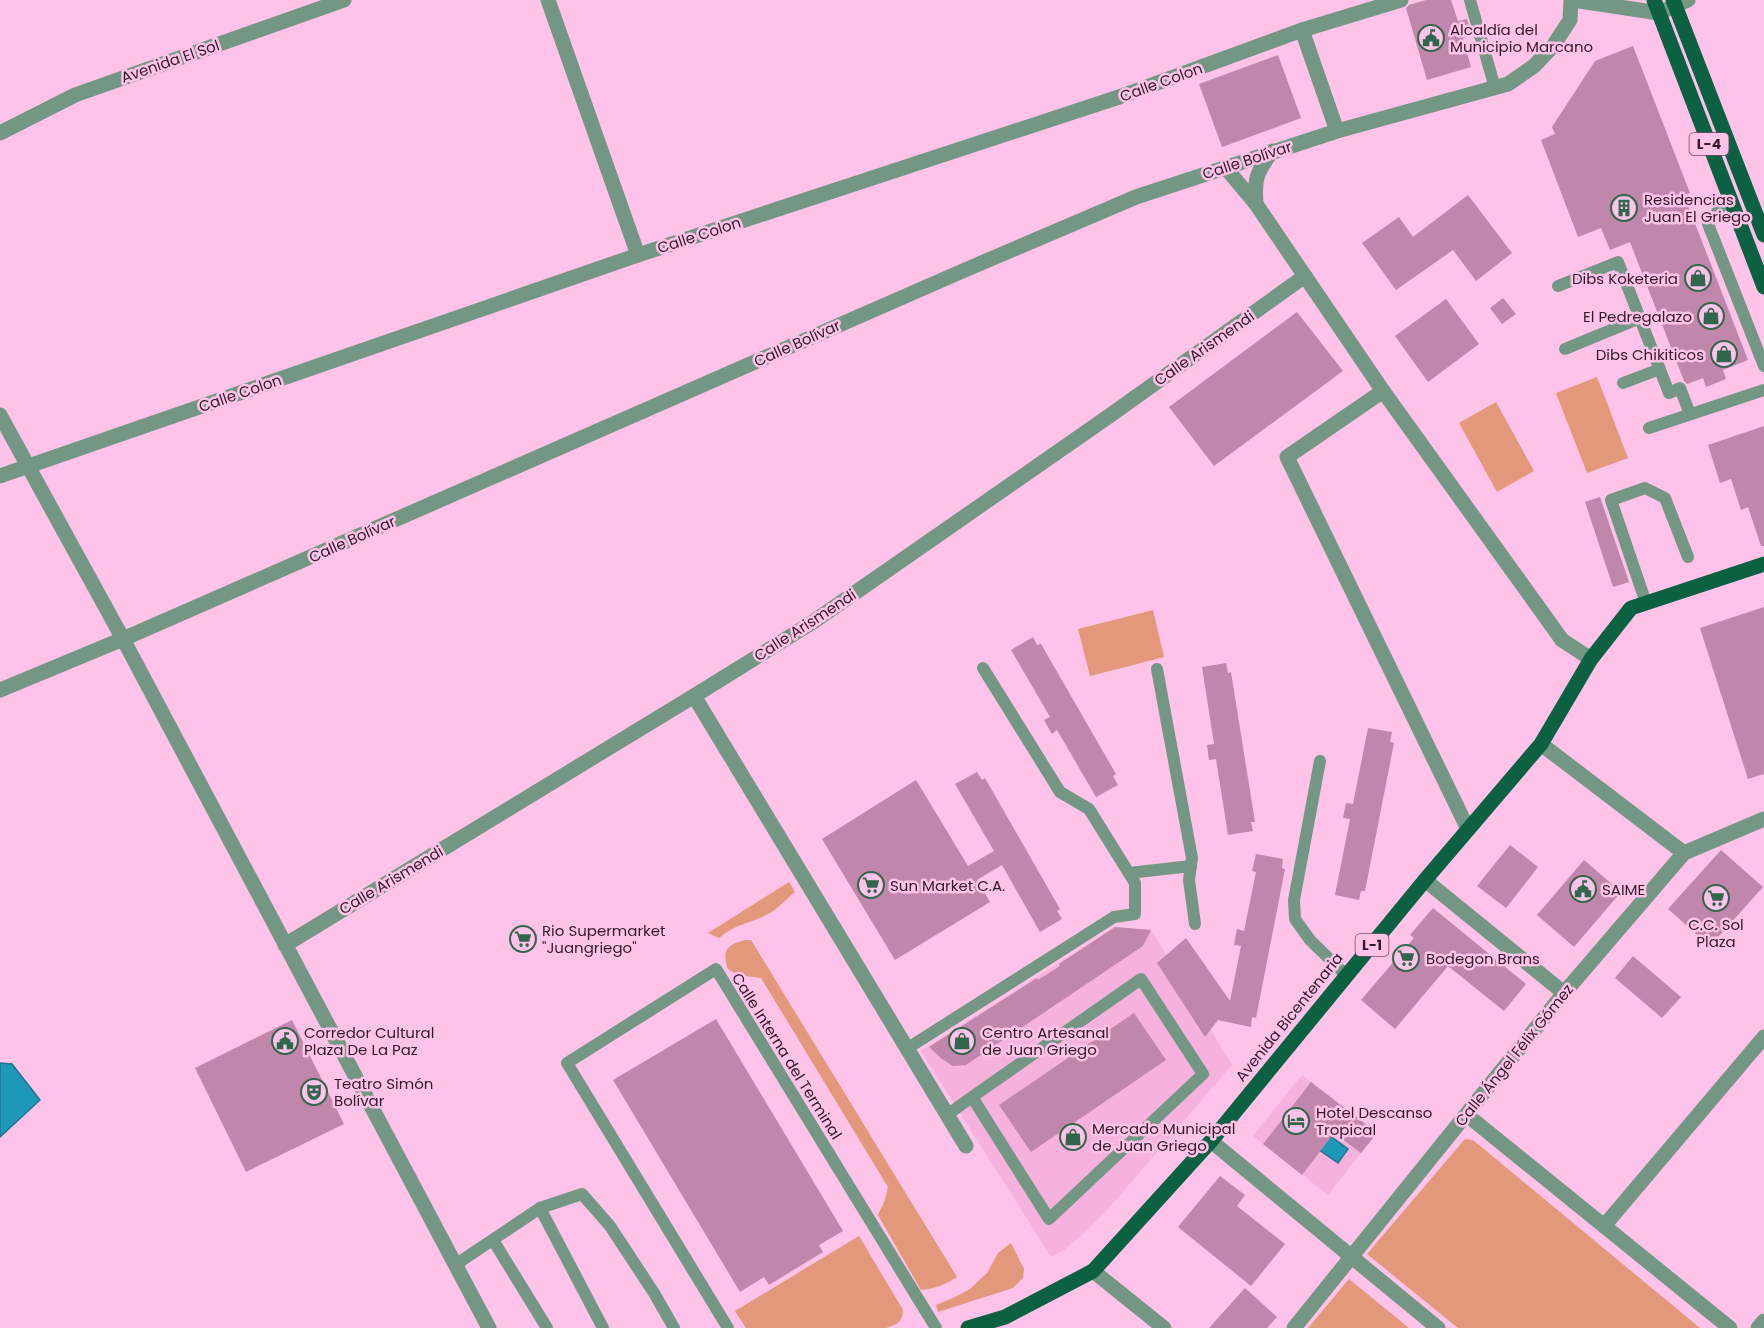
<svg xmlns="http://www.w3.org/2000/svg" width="1764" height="1328" font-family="Poppins,sans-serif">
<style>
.built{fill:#f6b2dd}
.green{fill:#e3987c}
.water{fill:#1e98b8;stroke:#24728d;stroke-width:1.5}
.building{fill:#c086ab}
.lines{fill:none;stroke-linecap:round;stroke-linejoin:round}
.service{stroke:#739784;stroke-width:12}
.minor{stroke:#739784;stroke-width:15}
.tertiary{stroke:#739784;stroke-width:15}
.primary{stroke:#0b6141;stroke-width:15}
.labels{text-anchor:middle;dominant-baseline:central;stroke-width:5;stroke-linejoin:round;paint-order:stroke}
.shield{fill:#ffc2e8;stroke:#6f4d62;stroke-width:1.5}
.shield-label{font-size:14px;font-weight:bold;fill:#311b29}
.poi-label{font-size:15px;fill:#311b29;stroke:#ffc2e8;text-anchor:start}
.street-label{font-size:15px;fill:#311b29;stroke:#ffc2e8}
</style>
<rect width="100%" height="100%" fill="#ffc2e8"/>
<!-- built -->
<g class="built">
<path d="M1115 927 1151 930 1232 1065 1109 1208 1082 1235 1064 1250 1051 1257 921 1051Z"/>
<path d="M1302 1075 1377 1133 1328 1195 1253 1136Z"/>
</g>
<!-- green -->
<g class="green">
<path d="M1597 377 1628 458 1587 473 1556 393Z"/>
<path d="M1496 402 1534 471 1497 492 1459 423Z"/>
<path d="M1153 610 1164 657 1090 676 1078 629Z"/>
<path d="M789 882 795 892C786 899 778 909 768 914 750 924 737 923 719 938L708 933Z"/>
<path d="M745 940H751L957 1277C944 1285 938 1288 921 1290L878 1215 885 1200 888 1187 761 978 738 975 728 969C722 951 726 945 745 940Z"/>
<path d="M1465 1139 1473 1140 1700 1328H1458L1367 1254Z"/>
<path d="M859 1236 903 1310C903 1322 896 1325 886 1328H746L735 1311Z"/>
<path d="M1011 1243 1024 1269 1023 1278 1013 1288 938 1312 936 1305 955 1297 970 1289 987 1273 998 1253Z"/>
<path d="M1349 1279 1409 1328H1308Z"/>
</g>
<!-- water -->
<g class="water">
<path d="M0 1063 12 1064 40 1100 0 1137Z"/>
<path d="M1329 1135 1348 1149 1338 1163 1318 1149Z"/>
</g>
<!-- building -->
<g class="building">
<path d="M1426 0H1451L1458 21 1467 19 1472 36 1463 38 1471 67 1427 80 1406 8 1409 5Z"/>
<path d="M1633 46 1690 193 1684 195 1748 360 1723 370 1726 379 1706 387 1703 378 1687 384 1684 381 1630 242 1610 250 1601 228 1578 237 1541 140 1555 134 1552 127 1595 61Z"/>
<path d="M1278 55 1301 118 1222 147 1199 84Z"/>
<path d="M1468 195 1512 253 1476 281 1453 250 1396 290 1362 243 1399 217 1413 237Z"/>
<path d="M1503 298 1516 314 1502 324 1490 308Z"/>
<path d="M1446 299 1479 344 1428 382 1395 336Z"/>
<path d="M1297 312 1343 371 1214 466 1169 407Z"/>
<path d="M1764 426V546H1761L1748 507 1741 510 1731 479 1720 483 1708 445Z"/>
<path d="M1600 497 1629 582 1613 587 1585 502Z"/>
<path d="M1764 607V774L1748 779 1700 628Z"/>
<path d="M1033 637 1037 645 1041 644 1116 774 1113 776 1118 785 1096 797 1057 730 1052 734 1044 720 1050 717 1011 650Z"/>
<path d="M1226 663 1228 673 1231 672 1255 822H1251L1253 831 1228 835 1216 759 1209 760 1207 745 1214 744 1202 667Z"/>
<path d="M1368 728 1392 732 1390 742 1394 743 1365 891H1361L1359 900 1335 895 1350 819 1343 818 1346 803 1353 804Z"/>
<path d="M977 772 982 780 985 778 1060 909 1057 911 1062 919 1040 932 1002 865 977 880 990 902 895 960 822 839 916 780 968 866 994 851 955 784Z"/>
<path d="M1510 845 1538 867 1506 908 1477 886Z"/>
<path d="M1721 850 1763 887 1710 946 1668 909Z"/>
<path d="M1256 854 1283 859 1282 868 1285 869 1256 1018 1252 1017 1251 1027 1218 1020 1205 1037 1157 963 1186 938 1230 1001 1241 946 1234 945 1237 929 1244 931 1256 872 1252 871Z"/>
<path d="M1584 860 1621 892 1574 947 1537 915Z"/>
<path d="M1433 908 1526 984 1504 1011 1448 966 1395 1029 1361 1000 1414 938 1410 935Z"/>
<path d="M1115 927 1151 930 1143 946 966 1065 953 1066 942 1059 929 1047 1037 978 1038 980 1060 966 1059 964Z"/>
<path d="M1633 956 1681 997 1662 1018 1615 978Z"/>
<path d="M1134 1013 1166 1060 1031 1152 999 1105Z"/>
<path d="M716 1019 843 1231 819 1245 823 1252 769 1285 764 1277 740 1292 613 1080Z"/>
<path d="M292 1020 344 1124 246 1172 195 1068Z"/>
<path d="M1311 1082 1377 1133 1361 1153 1334 1133 1302 1175 1263 1144Z"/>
<path d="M1220 1176 1245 1195 1237 1206 1285 1244 1251 1286 1178 1227Z"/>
<path d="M1245 1288 1277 1317 1267 1328H1209Z"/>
</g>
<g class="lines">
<!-- service -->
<g class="service">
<path d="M1470 0 1495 88"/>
<path d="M1729 196 1708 224 1764 366"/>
<path d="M1558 286 1618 262 1669 393 1680 388 1690 414"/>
<path d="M1565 349 1640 318"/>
<path d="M1623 383 1660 369"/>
<path d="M1649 428 1764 390"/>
<path d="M1646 603 1611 500 1645 488 1665 498 1688 557"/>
<path d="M1157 669 1192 858 1189 880 1195 924"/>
<path d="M1320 761 1294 900 1295 919 1310 940 1347 976"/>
<path d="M1129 873 1191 866"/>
<path d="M908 1048 1114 917 1135 914V883L1089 809 1060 792 983 668"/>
<path d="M947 1115 972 1097 1141 979 1203 1074 1049 1219 972 1097"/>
<path d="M540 1208 603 1328"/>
<path d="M493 1240 547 1328"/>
<path d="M455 1265 540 1208 582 1194 610 1226 654 1293 674 1328"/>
<path d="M728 1328 567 1063 716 969 936 1328"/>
</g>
<!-- minor -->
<g class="minor">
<path d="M548 0 638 255"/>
<path d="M1573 0 1659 13 1688 0"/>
<path d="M1302 30 1337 131"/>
<path d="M1225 167 1256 204 1383 391 1562 640 1591 659"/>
<path d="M1256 204C1254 177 1257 173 1272 151"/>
<path d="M1383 391 1287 457 1468 829"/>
<path d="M0 415 123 639 489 1328"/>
<path d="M0 476 638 255 1119 97 1302 30 1401 0"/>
<path d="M0 690 123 639 958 273 1136 197 1337 131 1508 84 1534 66 1553 46 1570 20 1571 0"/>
<path d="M694 696 966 1146"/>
<path d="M1541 744 1684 853"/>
<path d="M1425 880 1564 993"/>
<path d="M285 945 694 696 813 622 1112 414 1305 276"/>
<path d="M1467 1115 1730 1328"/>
<path d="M1211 1141 1438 1328"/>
<path d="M1604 1226 1764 1037"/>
<path d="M1093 1271 1164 1328"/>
<path d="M1294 1328 1564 993 1684 853 1764 819"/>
<path d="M1758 1328 1764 1321"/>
</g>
<!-- tertiary -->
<path class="tertiary" d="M0 133 75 95 344 0"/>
<!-- primary -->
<g class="primary">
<path d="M1654 0 1764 287"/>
<path d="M1673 0 1764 235"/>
<path d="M968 1328 1005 1317 1093 1271 1211 1141 1425 880 1541 744 1591 659 1631 608 1764 564"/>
</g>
</g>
<!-- icons -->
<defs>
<symbol id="civic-ring" viewBox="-11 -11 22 22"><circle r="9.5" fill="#ffc2e8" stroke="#30664c" stroke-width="1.5"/><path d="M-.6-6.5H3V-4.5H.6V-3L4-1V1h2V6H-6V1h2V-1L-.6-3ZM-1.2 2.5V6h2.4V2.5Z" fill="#30664c"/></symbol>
<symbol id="building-ring" viewBox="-11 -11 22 22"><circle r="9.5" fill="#ffc2e8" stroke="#30664c" stroke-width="1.5"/><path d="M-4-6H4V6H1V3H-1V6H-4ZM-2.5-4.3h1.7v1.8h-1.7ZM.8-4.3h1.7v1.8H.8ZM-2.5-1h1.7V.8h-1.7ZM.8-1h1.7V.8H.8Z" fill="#30664c"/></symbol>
<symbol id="shop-ring" viewBox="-11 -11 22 22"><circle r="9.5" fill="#ffc2e8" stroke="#30664c" stroke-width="1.5"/><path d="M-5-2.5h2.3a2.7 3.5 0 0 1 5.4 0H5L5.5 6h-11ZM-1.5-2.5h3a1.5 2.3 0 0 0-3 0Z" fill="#30664c"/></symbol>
<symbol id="supermarket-ring" viewBox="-11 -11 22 22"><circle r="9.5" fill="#ffc2e8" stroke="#30664c" stroke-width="1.5"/><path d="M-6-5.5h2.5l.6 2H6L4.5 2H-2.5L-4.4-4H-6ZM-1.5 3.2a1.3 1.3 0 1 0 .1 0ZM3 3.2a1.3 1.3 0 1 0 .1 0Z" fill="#30664c"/></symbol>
<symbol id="theatre-ring" viewBox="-11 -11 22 22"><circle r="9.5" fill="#ffc2e8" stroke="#30664c" stroke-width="1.5"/><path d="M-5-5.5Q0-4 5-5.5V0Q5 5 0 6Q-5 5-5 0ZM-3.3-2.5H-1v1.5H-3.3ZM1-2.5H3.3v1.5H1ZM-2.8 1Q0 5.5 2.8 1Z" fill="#30664c"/></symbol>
<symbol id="hotel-ring" viewBox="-11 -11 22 22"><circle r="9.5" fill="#ffc2e8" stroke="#30664c" stroke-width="1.5"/><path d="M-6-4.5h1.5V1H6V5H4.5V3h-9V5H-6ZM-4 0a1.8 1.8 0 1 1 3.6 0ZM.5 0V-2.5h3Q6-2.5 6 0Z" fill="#30664c"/></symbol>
</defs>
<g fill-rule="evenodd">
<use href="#civic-ring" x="1416" y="23" width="30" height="30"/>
<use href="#building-ring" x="1609" y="193" width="30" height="30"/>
<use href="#shop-ring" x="1683" y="263" width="30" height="30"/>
<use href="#shop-ring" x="1696" y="301" width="30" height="30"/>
<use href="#shop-ring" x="1709" y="339" width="30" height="30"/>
<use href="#supermarket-ring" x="856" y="870" width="30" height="30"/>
<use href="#civic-ring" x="1568" y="874" width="30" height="30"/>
<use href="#supermarket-ring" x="1701" y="883" width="30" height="30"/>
<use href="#supermarket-ring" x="508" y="924" width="30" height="30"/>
<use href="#supermarket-ring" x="1391" y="943" width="30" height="30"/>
<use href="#civic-ring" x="270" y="1026" width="30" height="30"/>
<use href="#shop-ring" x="947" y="1026" width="30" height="30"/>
<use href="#theatre-ring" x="299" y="1077" width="30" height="30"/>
<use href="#hotel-ring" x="1281" y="1106" width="30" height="30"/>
<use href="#shop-ring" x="1058" y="1122" width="30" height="30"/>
</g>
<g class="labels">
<!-- shield labels -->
<g class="shield">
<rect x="1689.5" y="133" width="39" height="22" rx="4.5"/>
<rect x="1355.5" y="934" width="33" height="22" rx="4.5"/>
</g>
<g class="shield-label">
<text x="1709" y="144">L-4</text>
<text x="1372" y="945">L-1</text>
</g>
<!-- poi labels -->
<g class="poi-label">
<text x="1450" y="29">Alcaldía del<tspan x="1450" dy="17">Municipio Marcano</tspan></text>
<text x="1644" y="199">Residencias<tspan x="1644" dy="17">Juan El Griego</tspan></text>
<text x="1678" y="278" text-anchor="end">Dibs Koketeria</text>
<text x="1692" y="316" text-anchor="end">El Pedregalazo</text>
<text x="1704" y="354" text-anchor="end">Dibs Chikiticos</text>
<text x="890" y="885">Sun Market C.A.</text>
<text x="1602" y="889">SAIME</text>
<text x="1716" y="924" text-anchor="middle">C.C. Sol<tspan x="1716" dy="17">Plaza</tspan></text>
<text x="542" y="930">Rio Supermarket<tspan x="542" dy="17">"Juangriego"</tspan></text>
<text x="1426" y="958">Bodegon Brans</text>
<text x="304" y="1032">Corredor Cultural<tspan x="304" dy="17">Plaza De La Paz</tspan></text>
<text x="982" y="1032">Centro Artesanal<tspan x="982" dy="17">de Juan Griego</tspan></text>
<text x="334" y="1083">Teatro Simón<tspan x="334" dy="17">Bolívar</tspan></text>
<text x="1316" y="1112">Hotel Descanso<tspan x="1316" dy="17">Tropical</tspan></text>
<text x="1092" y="1128">Mercado Municipal<tspan x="1092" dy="17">de Juan Griego</tspan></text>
</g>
<!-- street labels -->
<g class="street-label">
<text transform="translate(170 61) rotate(-19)">Avenida El Sol</text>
<text transform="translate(1161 82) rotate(-20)">Calle Colon</text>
<text transform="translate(1247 160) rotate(-18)">Calle Bolívar</text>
<text transform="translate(699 235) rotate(-18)">Calle Colon</text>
<text transform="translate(797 343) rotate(-24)">Calle Bolívar</text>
<text transform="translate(1204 348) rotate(-35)">Calle Arismendi</text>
<text transform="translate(240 393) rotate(-19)">Calle Colon</text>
<text transform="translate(352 539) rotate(-24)">Calle Bolívar</text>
<text transform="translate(805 625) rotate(-33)">Calle Arismendi</text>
<text transform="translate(391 880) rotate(-31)">Calle Arismendi</text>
<text transform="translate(1289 1017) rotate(-51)">Avenida Bicentenaria</text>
<text transform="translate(1514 1055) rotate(-51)">Calle Ángel Félix Gómez</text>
<text transform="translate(787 1056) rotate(58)">Calle Interna del Terminal</text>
</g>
</g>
</svg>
